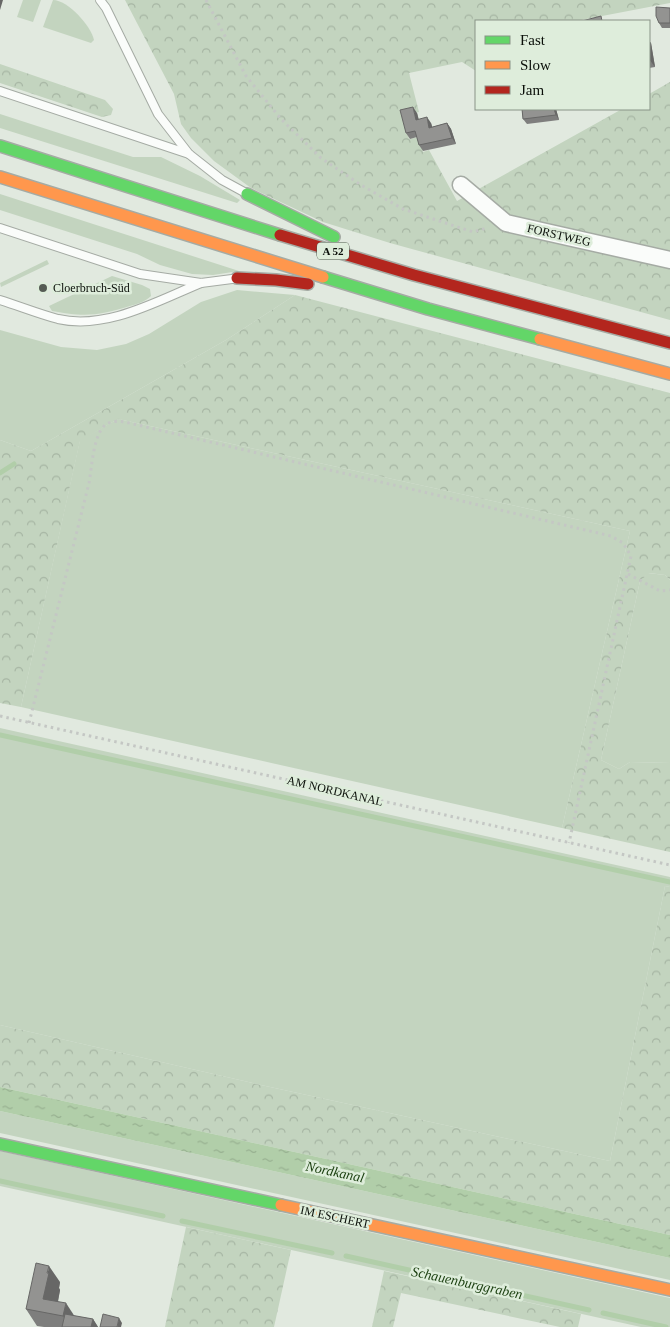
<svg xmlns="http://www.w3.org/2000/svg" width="670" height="1327" font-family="Georgia,serif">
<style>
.grass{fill:#c3d4bf}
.forest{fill:url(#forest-crowns)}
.water{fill:url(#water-ripples)}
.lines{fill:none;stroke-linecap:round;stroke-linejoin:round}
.stream{stroke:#b1cea9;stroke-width:5}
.lane-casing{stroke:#a5aba4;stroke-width:10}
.street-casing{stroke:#a5aba4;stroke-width:19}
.fast-casing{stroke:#a5aba4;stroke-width:14}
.slow-casing{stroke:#a5aba4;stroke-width:14}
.jam-casing{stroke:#a5aba4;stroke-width:14}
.path{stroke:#c4c7c4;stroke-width:3;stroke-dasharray:2.5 4;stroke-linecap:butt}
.lane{stroke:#fafcfa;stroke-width:8}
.street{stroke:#fafcfa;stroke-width:16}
.fast{stroke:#63d668;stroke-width:11}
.slow{stroke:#ff974d;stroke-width:11}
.jam{stroke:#b3261e;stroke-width:11}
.wall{fill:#7e7e7d}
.shaded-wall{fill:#676766}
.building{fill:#939391;stroke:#676766}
.poi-dot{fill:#555b54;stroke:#deeddb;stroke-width:2}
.labels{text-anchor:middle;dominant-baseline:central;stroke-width:5;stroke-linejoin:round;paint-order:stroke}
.shield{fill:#deeddb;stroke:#4a5248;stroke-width:1}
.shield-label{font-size:11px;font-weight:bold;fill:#0a0f09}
.street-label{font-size:12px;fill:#0a0f09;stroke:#deeddb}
.poi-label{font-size:12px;fill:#0a0f09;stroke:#deeddb;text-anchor:start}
.water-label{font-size:14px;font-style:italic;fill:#183d0d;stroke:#deeddb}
</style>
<defs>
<pattern id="forest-crowns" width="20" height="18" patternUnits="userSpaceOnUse" patternTransform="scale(1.25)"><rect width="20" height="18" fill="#c3d4bf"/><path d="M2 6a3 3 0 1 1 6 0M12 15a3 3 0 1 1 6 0" fill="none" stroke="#a6b5a3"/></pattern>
<pattern id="water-ripples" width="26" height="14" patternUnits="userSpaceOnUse" patternTransform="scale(1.25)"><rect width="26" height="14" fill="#b1cea9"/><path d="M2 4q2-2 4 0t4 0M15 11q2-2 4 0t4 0" fill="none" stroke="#97b090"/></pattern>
</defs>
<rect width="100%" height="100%" fill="#e1e9df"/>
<!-- grass -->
<g class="grass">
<path d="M23 0H41L33 22 17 17Z"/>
<path d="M53 0C68 0 91 26 94 40L91 43 43 27Z"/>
<path d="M0 114 133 157H161L200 176 240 200 237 203 0 128Z"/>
<path d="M0 194 239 271 213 275 192 274 160 265 137 254 0 210Z"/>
<path d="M47 260 49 264 1 287 0 283Z"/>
<path d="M112 276 142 285 150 289 151 296C145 302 137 304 130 306 99 316 83 317 52 311L49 306Z"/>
<path d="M237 290 295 295 226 340 31 451 0 440V330L61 347 97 350 126 344 149 334 201 302Z"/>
<path d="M118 419 630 531 562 828 21 707 80 440Z"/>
<path d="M648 573 665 575 670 580V763L630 762 619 769 601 760 640 581Z"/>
<path d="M0 728 670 877V887L665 886 610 1161 261 1085 0 1025Z"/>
<path d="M0 1111 670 1258V1280L0 1133Z"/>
<path d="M0 1151 670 1298V1327H641L0 1186Z"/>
</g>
<!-- forest -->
<g class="forest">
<path d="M125 0H670V3L576 21H476V71L462 62 409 73 419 112 404 116 409 139 419 137 423 152 429 150 457 201 622 109H649V94L670 82V320L390 243 323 222 251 188 214 161 191 138 181 124 174 94Z"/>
<path d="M0 64 105 100 113 109 111 115 102 117 0 83Z"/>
<path d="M295 295 670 393V580L665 575 649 573 640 581 601 760 619 769 630 762 670 763V852L562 828 630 531 118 419 80 441 21 707 0 703V440L31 451 226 340Z"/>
<path d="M665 886 670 887V1235L0 1087V1025L261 1085 610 1161Z"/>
<path d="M186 1227 291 1250 274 1327H165Z"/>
<path d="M384 1271 581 1314 578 1327H560L401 1293 393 1327H372Z"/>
</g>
<!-- water -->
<path class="water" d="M0 1087 670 1235V1258L0 1111Z"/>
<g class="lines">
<!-- stream -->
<g class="stream">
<path d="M0 473 14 464"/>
<path d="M0 735 670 882"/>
<path d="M0 1181 163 1216"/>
<path d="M182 1221 332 1253"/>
<path d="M346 1256 589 1310"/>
<path d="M603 1313 666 1327"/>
</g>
<defs>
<g id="lane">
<path d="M100 0 106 8 158 114 189 154 222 180 244 192"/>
<path d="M0 91 189 154"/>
<path d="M0 228 140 274 201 283 232 279"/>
<path d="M0 300C19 306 39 314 58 319 107 330 157 301 201 283"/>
</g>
<path id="street" d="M461 185 506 223 670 260"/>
<g id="fast">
<path d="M0 146 280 235"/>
<path d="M247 194 334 237"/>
<path d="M323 277 428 309 540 339"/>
<path d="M0 1144 281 1205"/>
</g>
<g id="slow">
<path d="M0 177 323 277"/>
<path d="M540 339 670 374"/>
<path d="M281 1205 670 1290"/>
</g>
<g id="jam">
<path d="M280 235 414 275 670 343"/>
<path d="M237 278 276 280 308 284"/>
</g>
</defs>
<!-- lane casing -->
<use href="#lane" class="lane-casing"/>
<!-- street casing -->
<use href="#street" class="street-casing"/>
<!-- fast casing -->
<use href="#fast" class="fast-casing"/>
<!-- slow casing -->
<use href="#slow" class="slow-casing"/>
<!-- jam casing -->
<use href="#jam" class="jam-casing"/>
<!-- path -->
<g class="path">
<path d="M206 0 246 76 281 119 321 158 361 185 403 209 473 232 487 228"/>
<path d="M628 574 660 591 670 590"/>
<path d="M0 716 670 865"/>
<path d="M29 723 89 483C92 467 93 436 105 425 110 421 118 421 125 422L611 536 623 543 631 556 569 843"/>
</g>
<!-- lane -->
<use href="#lane" class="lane"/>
<!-- street -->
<use href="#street" class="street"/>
<!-- fast -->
<use href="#fast" class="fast"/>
<!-- slow -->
<use href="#slow" class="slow"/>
<!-- jam -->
<use href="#jam" class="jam"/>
</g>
<!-- wall -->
<g class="wall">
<path d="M670 8V28H662L659 23Z"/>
<path d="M649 41 651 43 655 67 649 68Z"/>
<path d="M522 109H556L559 120 527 124 523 119Z"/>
<path d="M417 113 419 120 431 123 432 127 447 123 451 129 456 144 423 151 419 145 417 137 410 139 406 133Z"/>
<path d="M60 1282 59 1288 60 1290 58 1302 74 1316 93 1319 98 1327H44L37 1326 26 1309Z"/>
</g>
<!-- shaded-wall -->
<g class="shaded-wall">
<path d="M0 0H3L0 10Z"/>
<path d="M649 41 651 43 655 67 649 59Z"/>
<path d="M413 107 417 113 420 126 416 120Z"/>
<path d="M554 109H556L559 120 556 115Z"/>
<path d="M427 117 431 123 434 133 429 128Z"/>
<path d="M447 123 451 129 456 144 452 138Z"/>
<path d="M49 1266 60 1282 59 1288 60 1290 55 1315 43 1299Z"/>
<path d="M66 1303 77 1320 70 1327 63 1316Z"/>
<path d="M119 1318 122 1323 121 1327H117Z"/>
<path d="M93 1319 98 1327H91Z"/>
</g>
<!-- building -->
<g class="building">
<path d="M656 7 670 8V23H659L656 16Z"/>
<path d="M601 16 602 21H582Z"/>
<path d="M413 107 416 120 427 117 429 128 447 123 452 138 419 145 415 131 406 133 400 110Z"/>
<path d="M522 109H554L556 115 523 119Z"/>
<path d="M36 1263 49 1266 47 1273H49L43 1299 66 1303 63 1316 26 1309Z"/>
<path d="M65 1314 93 1319 91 1327H62Z"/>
<path d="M103 1314 119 1318 117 1327H100Z"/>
</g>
<!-- markers -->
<circle class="poi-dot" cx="43" cy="288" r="5"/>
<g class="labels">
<!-- shield labels -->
<rect class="shield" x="317" y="242.5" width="32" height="17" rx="4"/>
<g class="shield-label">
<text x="333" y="251">A 52</text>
</g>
<!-- street labels -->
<g class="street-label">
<text transform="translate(559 235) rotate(13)">FORSTWEG</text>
<text transform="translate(335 791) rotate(13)">AM NORDKANAL</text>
<text transform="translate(335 1217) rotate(12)">IM ESCHERT</text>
</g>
<!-- poi labels -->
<g class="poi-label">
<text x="53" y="288">Cloerbruch-Süd</text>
</g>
<!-- water labels -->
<g class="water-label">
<text transform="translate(335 1172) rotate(12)">Nordkanal</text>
<text transform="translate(467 1283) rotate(12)">Schauenburggraben</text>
</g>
</g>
<!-- legend -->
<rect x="475" y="20" width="175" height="90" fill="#deeddb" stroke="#899487"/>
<rect x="485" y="36" width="25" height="8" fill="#63d668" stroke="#899487"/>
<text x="520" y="45" font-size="15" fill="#0a0f09">Fast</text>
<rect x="485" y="61" width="25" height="8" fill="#ff974d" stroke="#899487"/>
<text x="520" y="70" font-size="15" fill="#0a0f09">Slow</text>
<rect x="485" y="86" width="25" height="8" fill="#b3261e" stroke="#899487"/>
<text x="520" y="95" font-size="15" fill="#0a0f09">Jam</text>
</svg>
